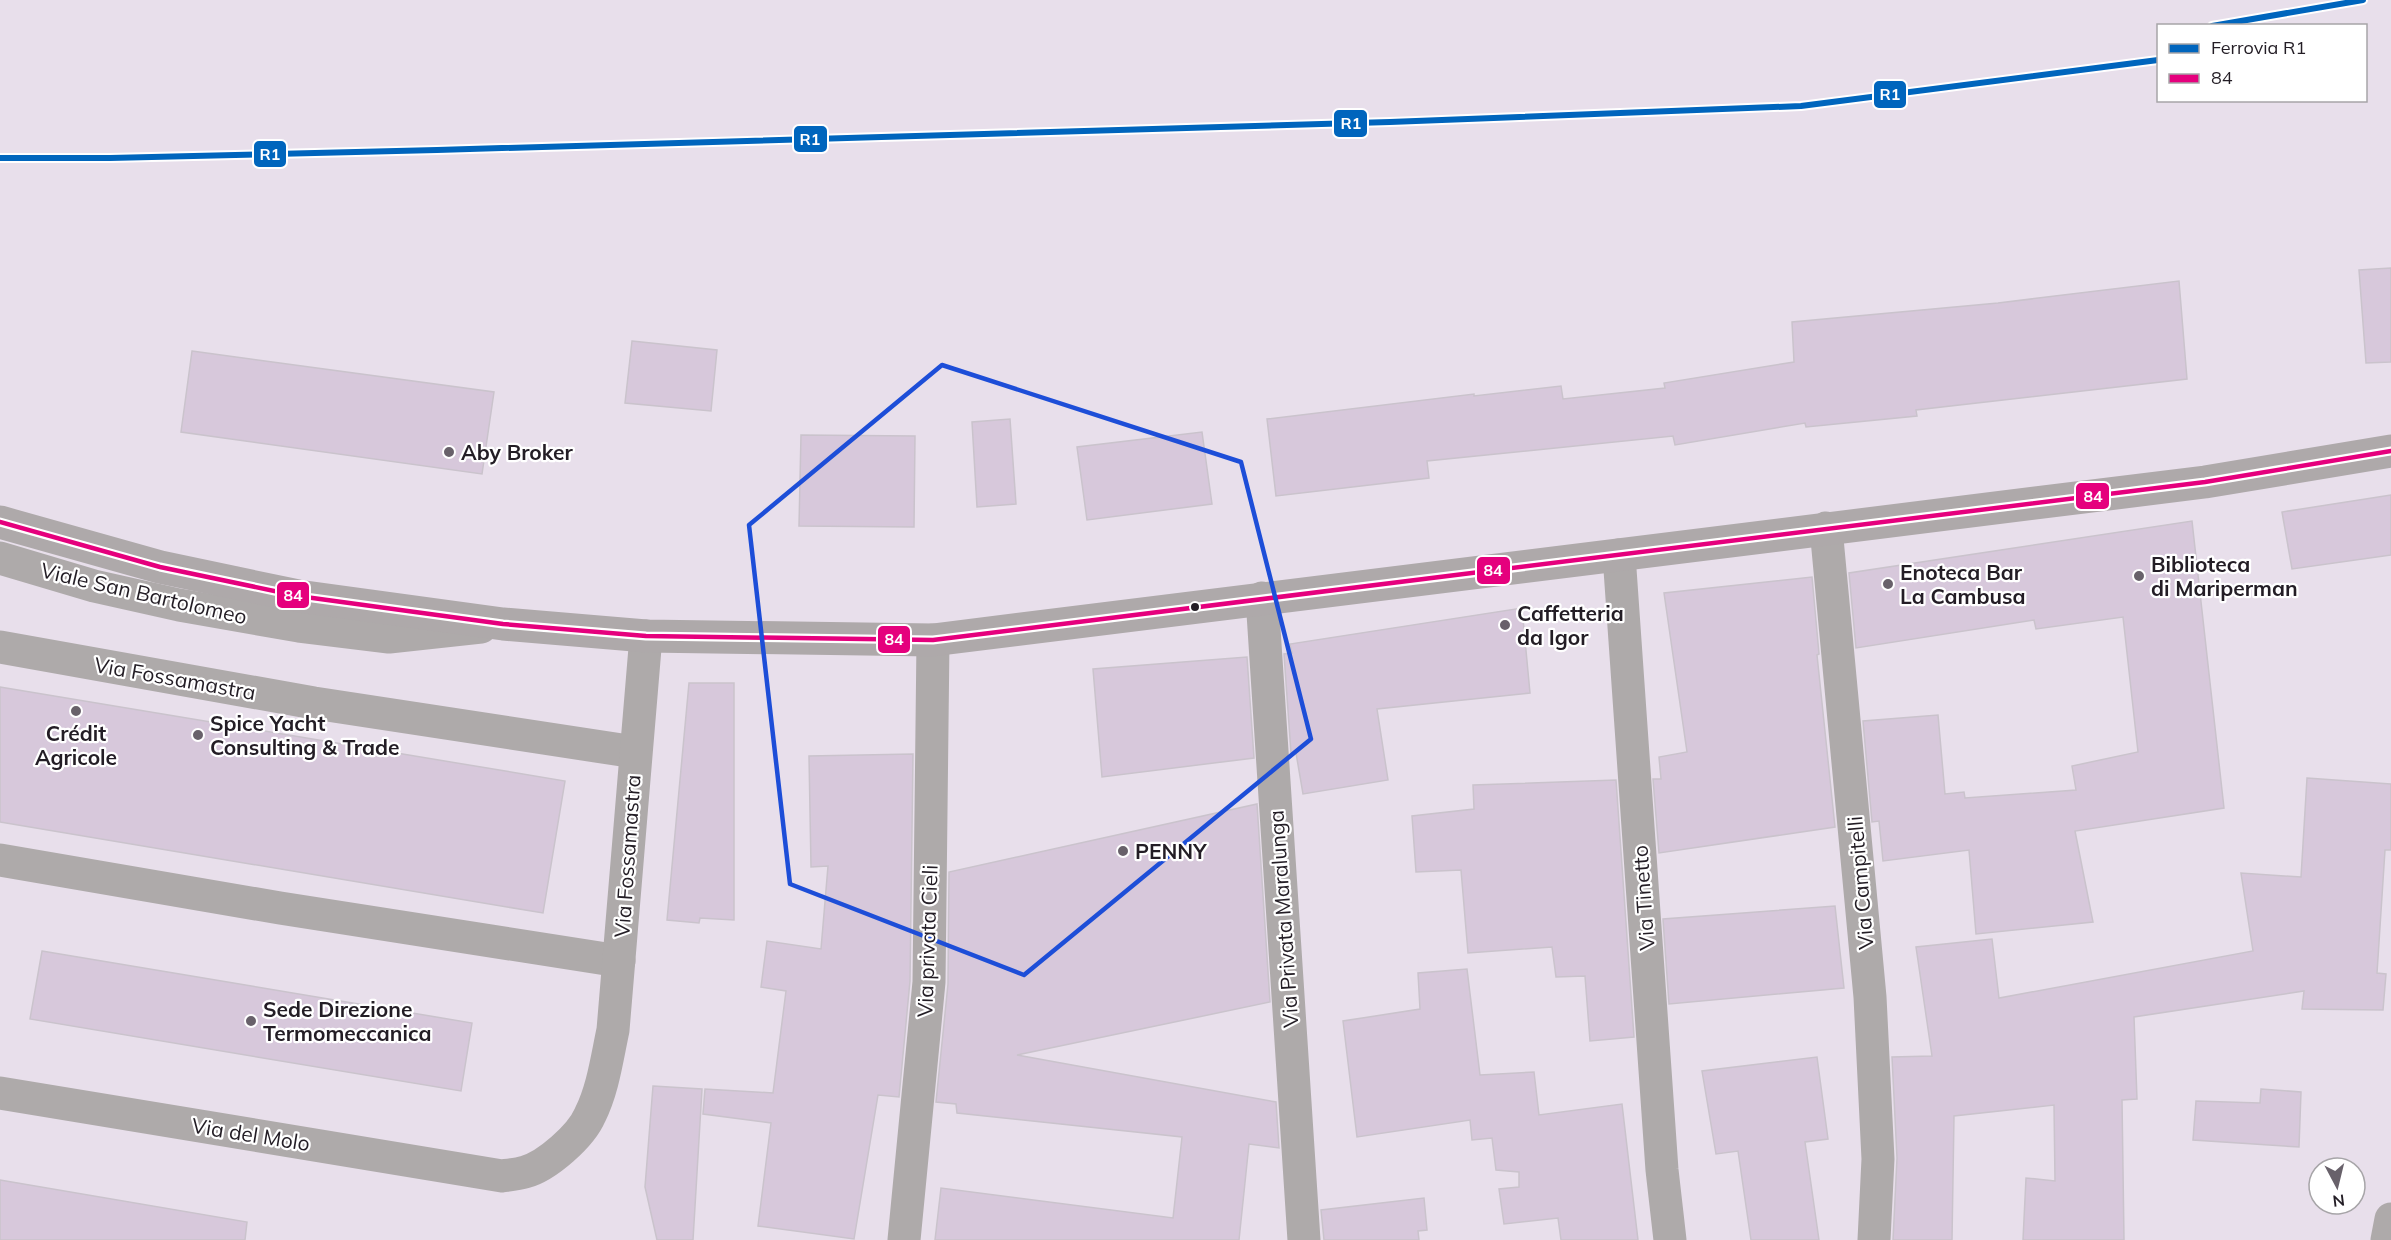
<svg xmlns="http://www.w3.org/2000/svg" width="2391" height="1240" font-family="Mulish,sans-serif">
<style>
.building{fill:#d7c8db;stroke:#cac3cc;stroke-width:1.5}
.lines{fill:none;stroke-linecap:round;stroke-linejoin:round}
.street{stroke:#aeaaaa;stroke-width:33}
.secondary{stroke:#aea9aa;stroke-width:33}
.bus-1-casing{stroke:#fff;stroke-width:9}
.bus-1{stroke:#e5007d;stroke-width:4.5}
.rail-1-casing{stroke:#fff;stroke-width:10}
.rail-1{stroke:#0065bd;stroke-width:6}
.marked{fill:none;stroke:#1d4ed8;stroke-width:4.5;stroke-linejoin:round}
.poi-dot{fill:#68616a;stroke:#fff;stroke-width:2}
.bus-dot{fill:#231d25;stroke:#fff;stroke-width:2}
.labels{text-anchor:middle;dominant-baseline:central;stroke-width:4.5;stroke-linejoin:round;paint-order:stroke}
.poi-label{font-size:21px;font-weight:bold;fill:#231d25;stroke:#fff;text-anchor:start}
.street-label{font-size:21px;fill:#231d25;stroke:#fff}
.line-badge{stroke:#fff;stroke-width:2}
.badge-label{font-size:16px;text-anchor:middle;font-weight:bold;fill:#fff}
</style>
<rect width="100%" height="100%" fill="#e8dfeb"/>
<!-- building -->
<g class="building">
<path d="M2391 268V362L2366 363 2359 270Z"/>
<path d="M2179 281 2187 379 1916 410 1917 416 1806 427 1805 423 1675 445 1673 436 1427 461 1429 478 1276 496 1267 419 1474 394V396L1561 386 1563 399 1665 388 1664 383 1794 362 1792 322 1998 303Z"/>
<path d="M632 341 717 350 711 411 625 403Z"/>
<path d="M192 351 494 392 482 474 181 432Z"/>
<path d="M1010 419 1016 504 977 507 972 422Z"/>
<path d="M1202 432 1212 504 1087 520 1077 447Z"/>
<path d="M801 435 915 436 914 527 799 526Z"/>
<path d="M2391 495V555L2292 569 2282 512Z"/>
<path d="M2192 521 2224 808 2075 831 2093 922 1976 934 1969 850 1883 861 1879 821 1872 822 1863 721 1938 715 1945 794 1964 792 1965 798 2076 790 2072 766 2138 752 2123 617 2036 629 2034 620 1856 648 1849 573Z"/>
<path d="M1812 577 1819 654 1817 655 1835 827 1659 853 1653 779H1661L1659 757 1687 752 1664 593Z"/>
<path d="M1522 608 1530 693 1377 709 1388 780 1303 794 1296 753H1291L1284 654 1292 653 1290 644Z"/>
<path d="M1247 657 1254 758 1102 777 1093 669Z"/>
<path d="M689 683H734V920L700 918 699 923 667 920Z"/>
<path d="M0 687 565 781 543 913 0 822Z"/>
<path d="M913 754 910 981 899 1097 878 1095 854 1239 758 1226 771 1123 703 1114 705 1089 773 1093 786 991 761 987 767 941 821 949 828 866 811 867 809 756Z"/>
<path d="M2307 778 2391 784V850H2385L2377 973 2386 974 2383 1010 2302 1009 2304 991 2134 1017 2137 1099 2122 1100 2124 1240H2023L2026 1178 2055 1181 2054 1105 1954 1116 1952 1240H1893L1897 1158 1892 1057 1932 1056 1916 947 1992 939 1999 998 2253 951 2241 873 2301 877Z"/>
<path d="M1616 780 1634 1037 1590 1041 1585 976 1556 977 1552 947 1468 953 1461 870 1416 872 1412 816 1474 809 1473 785Z"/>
<path d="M1257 804 1270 1002 1017 1055 1276 1102 1279 1148 1249 1144 1239 1240H935L941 1188 1173 1218 1182 1137 957 1113 956 1104 936 1102 948 984 949 872Z"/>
<path d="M1835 906 1844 988 1669 1004 1663 919Z"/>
<path d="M42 951 472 1023 461 1091 30 1019Z"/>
<path d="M1467 969 1480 1075 1534 1072 1539 1115 1622 1104 1638 1240H1561L1558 1218 1504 1224 1499 1189 1519 1187V1172L1496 1170 1492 1138 1472 1140 1470 1120 1357 1137 1343 1021 1420 1009 1418 973Z"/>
<path d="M1817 1057 1828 1139 1805 1142 1819 1240H1751L1738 1151 1716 1154 1702 1071Z"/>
<path d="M653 1086 702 1089 693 1240H657L645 1187Z"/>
<path d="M2261 1089 2301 1092 2299 1147 2193 1140 2196 1101 2260 1103Z"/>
<path d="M0 1180 247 1222 245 1240H0Z"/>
<path d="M1424 1198 1427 1230 1418 1231 1419 1240H1324L1321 1210Z"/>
</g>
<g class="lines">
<!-- street -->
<g class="street">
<path d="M1826 528 1870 997 1878 1159 1874 1240"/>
<path d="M1619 555 1662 1170 1670 1240"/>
<path d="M0 558 94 586 179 605 299 626 389 637 481 627"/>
<path d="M1262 598 1304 1240"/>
<path d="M0 647 314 703 635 752"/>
<path d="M0 860 280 908 619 961"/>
<path d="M0 1093 502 1176C509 1175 518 1174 525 1172 547 1166 581 1136 590 1115 603 1089 607 1058 613 1030L646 636"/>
<path d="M904 1240 929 982 933 640"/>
<path d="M2387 1240 2391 1219"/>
</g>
<!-- secondary -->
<path class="secondary" d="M0 522 160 567 298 596 503 624 646 636 933 640 2205 482 2391 451"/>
<defs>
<path id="bus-1" d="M0 522 160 567 298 596 503 624 646 636 933 640 2205 482 2391 451"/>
</defs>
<!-- bus-1 casing -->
<use href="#bus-1" class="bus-1-casing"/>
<!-- bus-1 -->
<use href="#bus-1" class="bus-1"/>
<defs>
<g id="rail-1">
<path d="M2212 26 2363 0"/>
<path d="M0 158H110L437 150 1390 122 1801 106 2158 60"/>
</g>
</defs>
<!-- rail-1 casing -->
<use href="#rail-1" class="rail-1-casing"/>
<!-- rail-1 -->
<use href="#rail-1" class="rail-1"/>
</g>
<!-- marked area -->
<path class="marked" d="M942 365 1241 462 1311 739 1024 975 790 884 749 525Z"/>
<!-- markers -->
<g class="poi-dot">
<circle cx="449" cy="452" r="6"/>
<circle cx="2139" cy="576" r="6"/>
<circle cx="1888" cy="584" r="6"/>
<circle cx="1505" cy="625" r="6"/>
<circle cx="76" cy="711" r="6"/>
<circle cx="198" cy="735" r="6"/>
<circle cx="1123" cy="851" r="6"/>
<circle cx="251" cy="1021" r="6"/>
</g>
<circle class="bus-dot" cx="1195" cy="607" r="5"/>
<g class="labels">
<!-- poi labels -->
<g class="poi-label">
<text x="461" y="452">Aby Broker</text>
<text x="2151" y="564">Biblioteca<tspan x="2151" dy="24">di Mariperman</tspan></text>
<text x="1900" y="572">Enoteca Bar<tspan x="1900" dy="24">La Cambusa</tspan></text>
<text x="1517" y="613">Caffetteria<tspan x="1517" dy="24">da Igor</tspan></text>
<text x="210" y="723">Spice Yacht<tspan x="210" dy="24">Consulting &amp; Trade</tspan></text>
<text x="76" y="733" text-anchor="middle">Crédit<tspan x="76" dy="24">Agricole</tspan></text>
<text x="1135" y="851">PENNY</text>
<text x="263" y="1009">Sede Direzione<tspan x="263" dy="24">Termomeccanica</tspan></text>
</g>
<!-- street labels -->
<g class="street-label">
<text transform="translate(144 593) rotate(13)">Viale San Bartolomeo</text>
<text transform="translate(175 678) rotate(10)">Via Fossamastra</text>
<text transform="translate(627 856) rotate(-86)">Via Fossamastra</text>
<text transform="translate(1860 883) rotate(-95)">Via Campitelli</text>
<text transform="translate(1643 898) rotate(-94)">Via Tinetto</text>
<text transform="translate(1283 919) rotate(-94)">Via Privata Maralunga</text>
<text transform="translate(927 941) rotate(-88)">Via privata Cieli</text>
<text transform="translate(251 1134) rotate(9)">Via del Molo</text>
</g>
</g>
<g class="line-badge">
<rect x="1873" y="80" width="34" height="29" rx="6" fill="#0065bd"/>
<rect x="1333" y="109" width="35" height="29" rx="6" fill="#0065bd"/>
<rect x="793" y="125" width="35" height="28" rx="6" fill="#0065bd"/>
<rect x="253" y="140" width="34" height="28" rx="6" fill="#0065bd"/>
<rect x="2075" y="482" width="35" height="28" rx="6" fill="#e5007d"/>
<rect x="1476" y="556" width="35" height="29" rx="6" fill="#e5007d"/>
<rect x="276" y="581" width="34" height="28" rx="6" fill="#e5007d"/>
<rect x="877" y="625" width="34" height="29" rx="6" fill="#e5007d"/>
</g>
<g class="badge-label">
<text x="1890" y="100">R1</text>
<text x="1351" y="129">R1</text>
<text x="810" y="145">R1</text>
<text x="270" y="160">R1</text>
<text x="2093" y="502">84</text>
<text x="1493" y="576">84</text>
<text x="293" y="601">84</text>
<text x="894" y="645">84</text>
</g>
<!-- legend -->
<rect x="2157" y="24" width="210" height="78" fill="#ffffff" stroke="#a7a5a8" stroke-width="1.5"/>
<rect x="2169" y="44" width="30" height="9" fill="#0065bd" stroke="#a7a5a8" stroke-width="1.5"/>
<text x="2211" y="54" font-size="18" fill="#231d25">Ferrovia R1</text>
<rect x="2169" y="74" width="30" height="9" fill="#e5007d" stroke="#a7a5a8" stroke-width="1.5"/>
<text x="2211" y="84" font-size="18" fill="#231d25">84</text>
<!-- north arrow -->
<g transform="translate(2337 1186) rotate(173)"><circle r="28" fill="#ffffff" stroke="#a7a5a8" stroke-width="1.5"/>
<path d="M0-4.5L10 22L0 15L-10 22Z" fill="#68616a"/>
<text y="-9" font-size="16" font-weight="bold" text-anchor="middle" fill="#231d25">N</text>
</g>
</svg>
